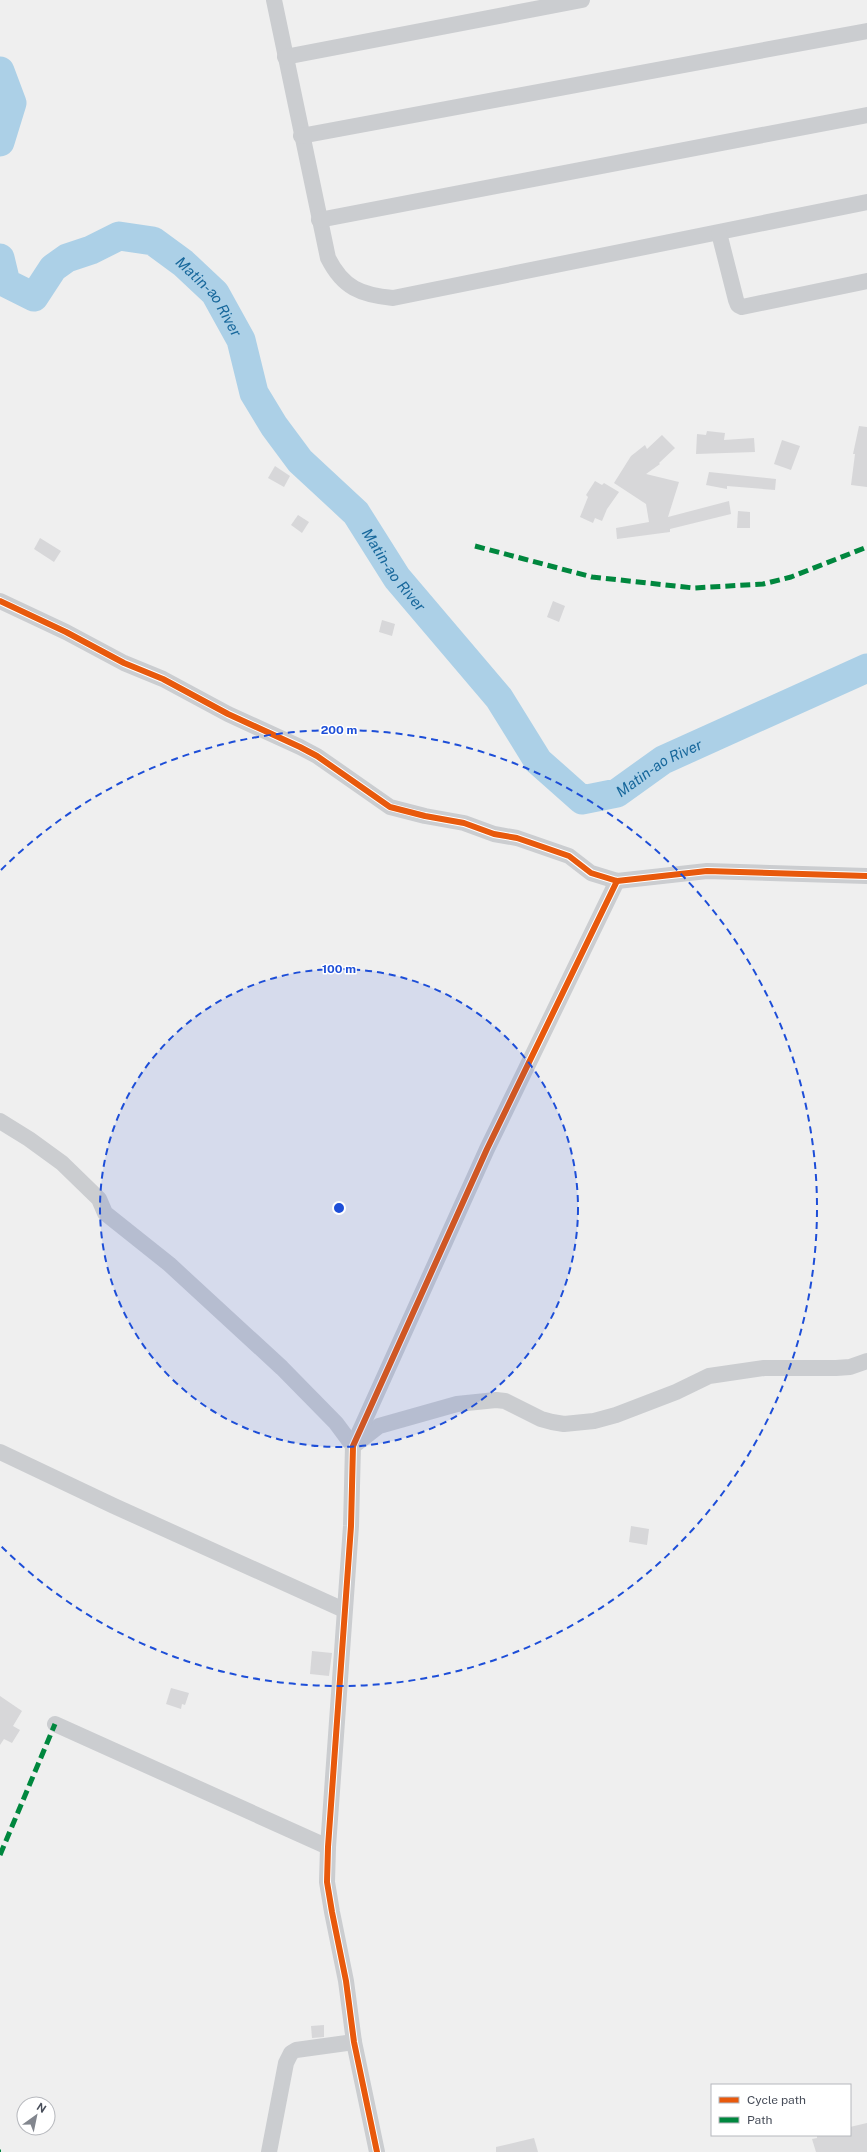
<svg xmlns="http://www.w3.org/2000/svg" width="867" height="2152" font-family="'Public Sans',sans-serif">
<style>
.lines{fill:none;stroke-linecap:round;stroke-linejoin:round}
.river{stroke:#acd0e7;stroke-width:29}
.building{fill:#d7d7d9}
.minor{stroke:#cbcdd0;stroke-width:16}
.quiet{stroke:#00873e;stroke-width:5;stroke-dasharray:10 5;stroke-linecap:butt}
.cycleway-casing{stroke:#fff;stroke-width:8}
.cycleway{stroke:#e8590c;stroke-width:6}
.ring{fill:none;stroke:#1d4ed8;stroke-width:2;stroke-dasharray:7 5}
.labels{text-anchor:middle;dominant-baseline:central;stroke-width:3;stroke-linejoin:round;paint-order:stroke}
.water-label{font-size:15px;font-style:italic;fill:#18689c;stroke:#fff}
.centre{fill:#1d4ed8;stroke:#fff;stroke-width:2}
.ring-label{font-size:12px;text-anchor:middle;font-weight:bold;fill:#1d4ed8;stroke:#fff;stroke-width:3;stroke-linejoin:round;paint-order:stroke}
</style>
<rect width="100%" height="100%" fill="#efefef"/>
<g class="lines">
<!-- river -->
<g class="river">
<path d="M0 71 12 103 0 142"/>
<path id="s1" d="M0 258 6 283 34 297 53 268 67 258 91 250 119 236 153 241 183 263 215 293 241 340 254 393 274 426 300 461 356 513 397 578 499 698 538 761 582 800 617 793 663 760 867 668"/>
</g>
</g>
<!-- building -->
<g class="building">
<path d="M859 426 867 427V487L851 485 855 454H853Z"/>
<path d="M707 431 725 433 724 440 754 438 755 452 696 454 697 434 706 435Z"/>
<path d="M662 435 675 448 659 463 660 464 646 474 679 482 668 517 729 501 731 514 670 529V532L617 539 616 528 649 522 646 504 614 483 631 456 645 445 647 449Z"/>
<path d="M782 440 800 446 791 470 774 464Z"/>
<path d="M275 466 290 476 284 487 268 478Z"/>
<path d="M709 472 776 479 775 490 727 486V489L706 485Z"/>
<path d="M595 481 602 485 604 483 619 492 607 509 602 521 595 518 593 523 580 517 588 497 586 495Z"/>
<path d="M738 511 750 512V528H737Z"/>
<path d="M298 515 309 522 302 533 291 525Z"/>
<path d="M40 538 61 551 54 562 34 549Z"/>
<path d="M553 601 565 606 559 622 547 617Z"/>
<path d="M382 620 395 624 392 636 379 632Z"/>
<path d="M631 1526 649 1529 647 1545 629 1542Z"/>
<path d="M312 1651 332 1653 329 1676 310 1674Z"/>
<path d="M171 1688 189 1693 185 1705 182 1704 181 1709 166 1704Z"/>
<path d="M0 1696 22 1711 13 1726 20 1730 12 1743 4 1739 0 1745Z"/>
<path d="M324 2025V2037L312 2038 311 2026Z"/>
<path d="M867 2123V2152H816L812 2139 817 2138V2135H850V2127Z"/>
<path d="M534 2138 538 2152H496V2147Z"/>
</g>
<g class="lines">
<!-- minor -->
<g class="minor">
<path d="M274 0 328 258C343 288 361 295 393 298L867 202"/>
<path d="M285 57 582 0"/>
<path d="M301 136 867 31"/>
<path d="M319 220 867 115"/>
<path d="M719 233 736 300 738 305 742 307 867 281"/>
<path d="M0 601 66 632 124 663 163 679 228 714 300 747 317 756 390 807 425 816 464 823 494 834 517 838 569 856 591 873 617 881 707 871 867 876"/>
<path d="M0 1121 29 1139 62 1163 99 1199 105 1213 169 1264 282 1368 336 1423 353 1446"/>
<path d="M356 1444 379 1426 457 1404 496 1400 505 1401 541 1419 552 1422 564 1424 594 1421 616 1415 676 1392 709 1376 764 1368H836L850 1367 867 1361"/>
<path d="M0 1452 114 1506 344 1610"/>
<path d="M55 1724 328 1847"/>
<path d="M269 2152 286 2063 291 2053 296 2050 354 2042"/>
<path d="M377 2152 354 2042 346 1981 332 1912 327 1882 328 1847 351 1526 353 1446 487 1149 617 881"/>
</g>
<!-- quiet -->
<g class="quiet">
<path d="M475 546 592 577 694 588 763 584 791 577 867 547"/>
<path d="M0 1855 55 1724"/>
<path d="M0 2152H1"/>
</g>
<defs>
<g id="cycleway">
<path d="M0 601 66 632 124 663 163 679 228 714 300 747 317 756 390 807 425 816 464 823 494 834 517 838 569 856 591 873 617 881 707 871 867 876"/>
<path d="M377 2152 354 2042 346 1981 332 1912 327 1882 328 1847 351 1526 353 1446 487 1149 617 881"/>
</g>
</defs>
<!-- cycleway casing -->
<use href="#cycleway" class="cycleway-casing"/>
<!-- cycleway -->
<use href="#cycleway" class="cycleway"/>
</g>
<!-- distance rings -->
<circle cx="339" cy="1208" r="239" fill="#1d4ed8" fill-opacity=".12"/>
<g class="ring">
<circle cx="339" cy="1208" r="239"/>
<path d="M1 870A478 478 0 1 1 1 1546"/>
</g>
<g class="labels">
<!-- water labels -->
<g class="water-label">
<text stroke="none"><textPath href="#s1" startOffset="280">Matin-ao River</textPath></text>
<text stroke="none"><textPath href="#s1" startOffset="616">Matin-ao River</textPath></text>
<text stroke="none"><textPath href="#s1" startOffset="1000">Matin-ao River</textPath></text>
</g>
</g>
<circle cx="339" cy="1208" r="6" class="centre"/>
<g class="ring-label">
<text x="339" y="734">200 m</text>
<text x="339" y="973">100 m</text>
</g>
<!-- legend -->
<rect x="711" y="2084" width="140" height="52" fill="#ffffff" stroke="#b6b8bd"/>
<rect x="719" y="2097" width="20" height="6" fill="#e8590c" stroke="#b6b8bd"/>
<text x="747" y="2104" font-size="12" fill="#484e5a">Cycle path</text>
<rect x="719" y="2117" width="20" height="6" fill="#00873e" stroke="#b6b8bd"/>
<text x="747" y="2124" font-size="12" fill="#484e5a">Path</text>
<!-- north arrow -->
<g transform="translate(36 2116) rotate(33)"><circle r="19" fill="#ffffff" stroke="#b6b8bd"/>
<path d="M0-3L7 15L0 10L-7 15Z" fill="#82868e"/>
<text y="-6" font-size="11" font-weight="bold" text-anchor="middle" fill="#484e5a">N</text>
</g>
</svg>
